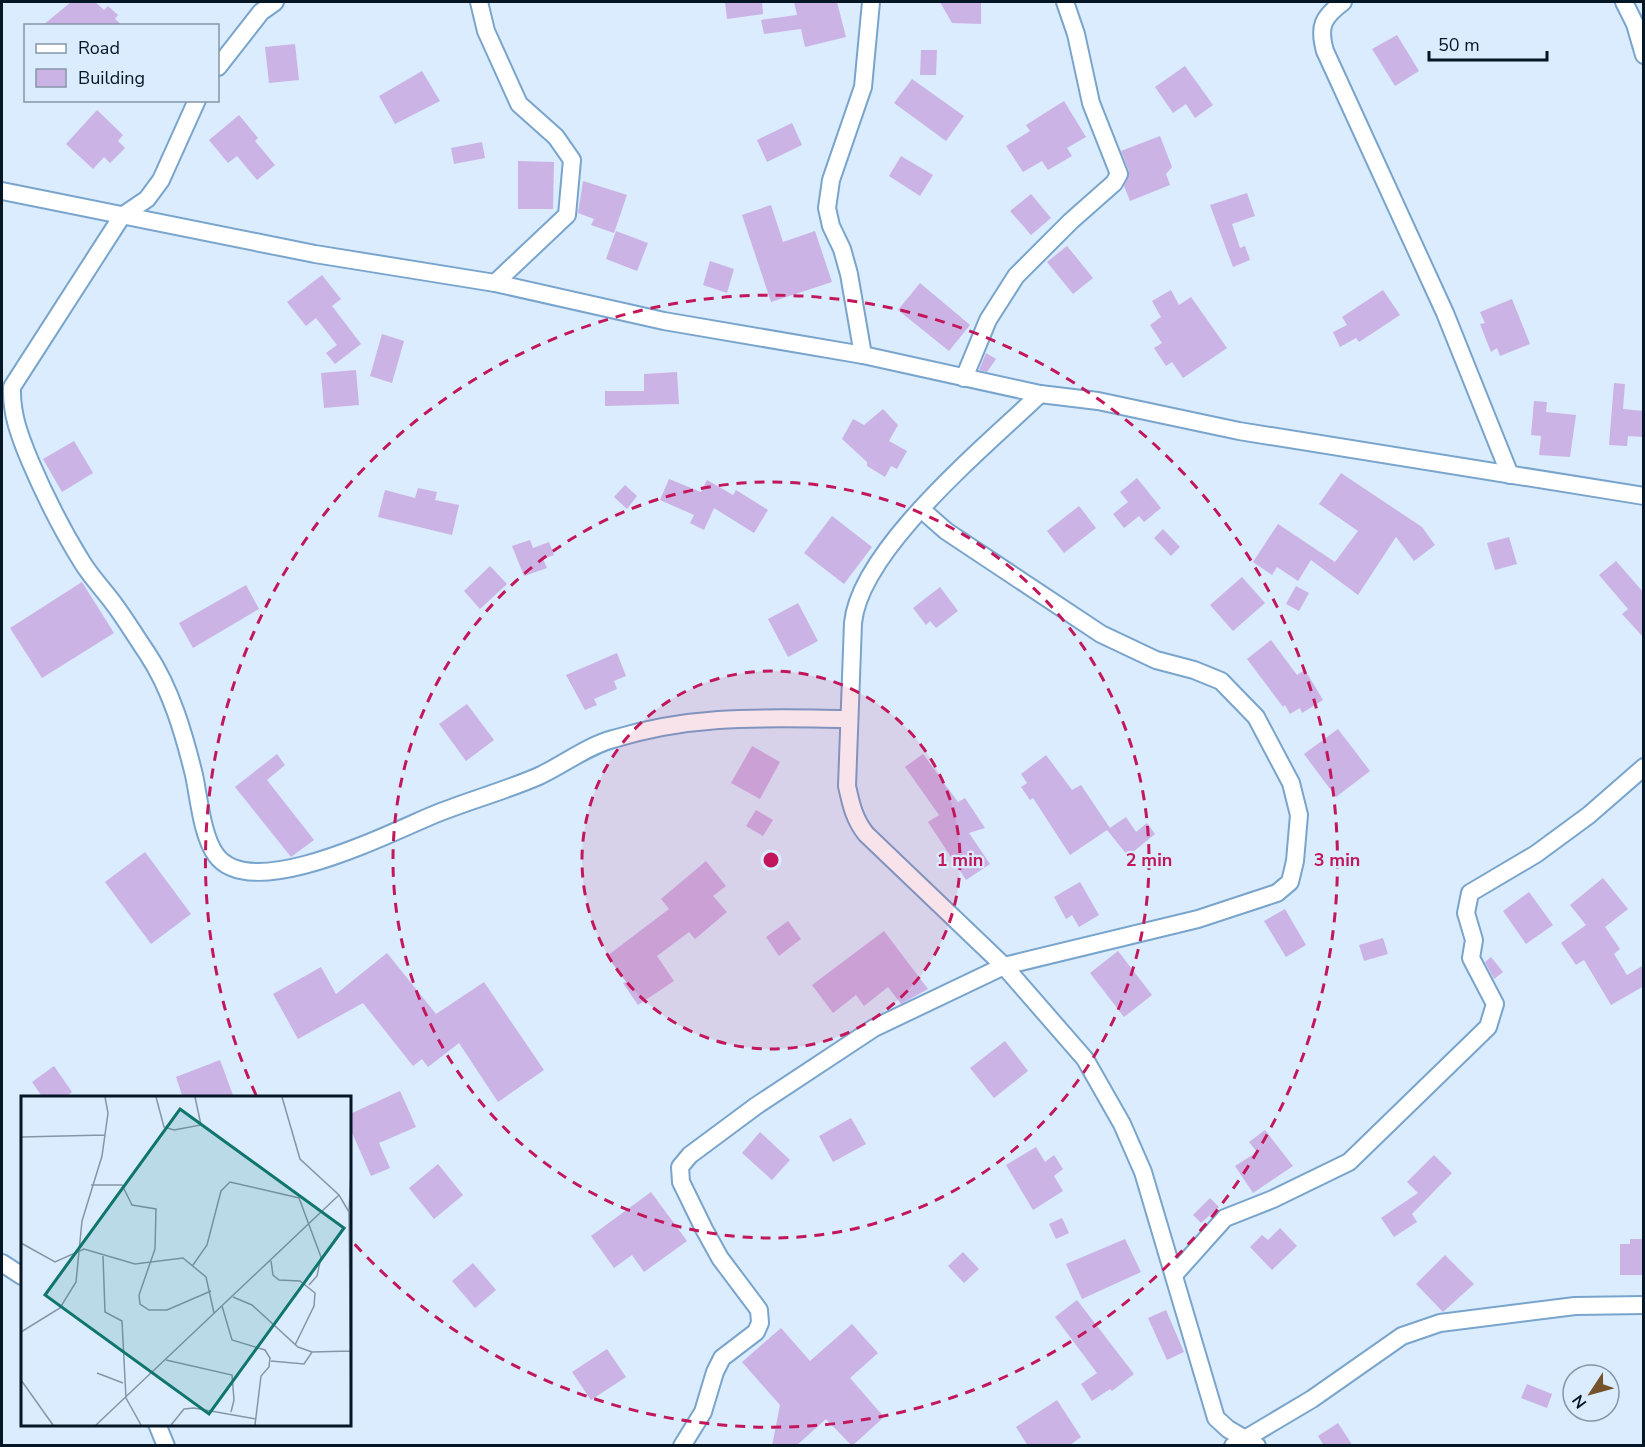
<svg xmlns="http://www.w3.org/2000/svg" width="1645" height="1447" font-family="'Nunito Sans',sans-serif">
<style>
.building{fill:#ccb3e6}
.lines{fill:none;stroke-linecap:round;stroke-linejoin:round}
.minor-casing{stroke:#79a4cc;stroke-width:20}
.minor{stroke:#fff;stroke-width:16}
.ring{fill:none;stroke:#c2185b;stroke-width:3;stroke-dasharray:10 8}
.inset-road{fill:none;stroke:#8596a7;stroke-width:1.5}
.view{fill:#0f766e;fill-opacity:0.15;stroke:#0f766e;stroke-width:3}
.inset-edge{fill:none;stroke:#051625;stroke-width:3}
.centre{fill:#c2185b;stroke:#daecfe;stroke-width:3}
.ring-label{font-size:18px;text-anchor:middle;font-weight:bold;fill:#c2185b;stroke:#daecfe;stroke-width:4.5;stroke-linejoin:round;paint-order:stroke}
</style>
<rect width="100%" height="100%" fill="#daecfe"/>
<!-- building -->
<g class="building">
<path d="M71 2H95L104 10 108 6 118 15 115 19 123 26H42Z"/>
<path d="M725 2H762L763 14 727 19Z"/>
<path d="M794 2H837L846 37 805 47 801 29 764 34 761 20 797 15Z"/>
<path d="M940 2H981V24L952 23Z"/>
<path d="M1397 35 1419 71 1395 86 1372 49Z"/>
<path d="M295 44 299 80 269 83 265 47Z"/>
<path d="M921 50H937L936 75H920Z"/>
<path d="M1185 66 1213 105 1195 118 1186 104 1173 113 1155 87Z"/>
<path d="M422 71 440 101 395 124 379 96Z"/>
<path d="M912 79 964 116 946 141 894 103Z"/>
<path d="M1064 101 1086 137 1067 148 1072 156 1048 170 1042 161 1023 172 1006 146 1030 131 1026 125Z"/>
<path d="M97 110 123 135 118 141 125 148 110 163 104 157 93 169 66 144Z"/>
<path d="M239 115 258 138 255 141 275 165 257 180 237 156 228 163 209 140Z"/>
<path d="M792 123 802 145 767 162 757 140Z"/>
<path d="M1160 136 1172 167 1166 174 1170 185 1130 201 1124 186 1129 171 1121 151Z"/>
<path d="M482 142 485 158 454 164 451 148Z"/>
<path d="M901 156 933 175 920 196 889 176Z"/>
<path d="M518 161 554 162 553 209H518Z"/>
<path d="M583 181 627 195 614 233 591 225 594 219 578 213Z"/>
<path d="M1247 193 1255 216 1232 224 1240 248 1245 246 1250 260 1233 267 1210 205Z"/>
<path d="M1031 194 1051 218 1031 235 1010 211Z"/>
<path d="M771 205 783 242 815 231 832 282 771 302 742 215Z"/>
<path d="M616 231 648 243 637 271 606 259Z"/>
<path d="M1067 246 1093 278 1073 294 1047 262Z"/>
<path d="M710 261 734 269 727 293 703 285Z"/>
<path d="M322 275 341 299 332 306 361 344 335 364 326 353 337 345 316 318 306 326 287 302Z"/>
<path d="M920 283 970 325 949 351 898 310Z"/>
<path d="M1171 290 1179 305 1191 297 1227 348 1183 378 1172 362 1166 366 1154 348 1162 343 1150 325 1161 317 1152 301Z"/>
<path d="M1383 290 1400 315 1359 342 1356 338 1340 347 1333 332 1347 325 1342 317Z"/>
<path d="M1512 299 1530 344 1500 356 1497 348 1491 352 1480 324 1485 323 1480 312Z"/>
<path d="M382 334 404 341 392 383 370 376Z"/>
<path d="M986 353 996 359 987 372 979 370Z"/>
<path d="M356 370 359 405 324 408 321 373Z"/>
<path d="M677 372 679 404 605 406V391H644V374Z"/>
<path d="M1614 383 1625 384 1623 409 1644 411V437L1628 436 1627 446 1609 445Z"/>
<path d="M1534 401 1547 402 1546 412 1576 415 1570 457 1539 455 1541 436 1531 435Z"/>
<path d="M883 409 898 425 889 441 907 451 897 469 891 466 885 477 867 466V462L842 439 853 419 864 425Z"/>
<path d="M74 441 93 473 62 492 43 459Z"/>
<path d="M1341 473 1422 527 1435 545 1414 561 1396 537 1358 595 1311 560 1298 581 1277 567 1272 575 1253 562 1278 524 1335 562 1358 531 1319 504Z"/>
<path d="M1137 478 1161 508 1144 522 1139 516 1124 528 1113 514 1128 502 1120 492Z"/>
<path d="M669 479 701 492 707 480 733 495 736 490 768 510 754 533 714 508 704 530 690 523 694 515 660 500Z"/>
<path d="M625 485 637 496 627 509 614 497Z"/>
<path d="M418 488 437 492 435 500 459 505 452 535 378 517 385 490 415 498Z"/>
<path d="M1079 506 1096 528 1064 553 1047 531Z"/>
<path d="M832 516 872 547 844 584 804 553Z"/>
<path d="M1163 529 1180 547 1171 556 1154 538Z"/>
<path d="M1509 537 1517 564 1495 570 1487 543Z"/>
<path d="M530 540 533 548 549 542 554 555 543 559 547 568 524 576 512 546Z"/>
<path d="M1616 561 1644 593V638L1622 614 1628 609 1599 575Z"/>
<path d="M490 566 507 584 480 609 464 591Z"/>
<path d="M1242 577 1265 603 1233 631 1210 605Z"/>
<path d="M82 582 114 633 42 678 10 628Z"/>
<path d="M246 585 259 609 193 648 179 623Z"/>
<path d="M1296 586 1309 593 1299 611 1286 604Z"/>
<path d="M940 587 958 611 936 628 930 621 926 625 913 608Z"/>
<path d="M798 603 818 641 788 657 768 619Z"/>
<path d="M1271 640 1297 675 1305 670 1323 700 1302 713 1300 708 1290 714 1285 705 1283 707 1247 659Z"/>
<path d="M617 653 626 676 614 681 617 689 594 699 597 705 585 710 566 675Z"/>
<path d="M467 704 494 740 466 761 439 724Z"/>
<path d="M1338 729 1370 771 1336 797 1304 754Z"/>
<path d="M752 746 780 762 760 799 731 783Z"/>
<path d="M277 754 285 765 267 780 314 840 291 857 235 787Z"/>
<path d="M923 754 958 802 965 798 985 828 969 833 990 864 966 880 928 822 939 815 905 767Z"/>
<path d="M1046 755 1072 790 1081 785 1110 828 1126 817 1136 832 1147 823 1155 834 1128 856 1107 830 1070 855 1033 798 1030 800 1021 787 1027 783 1021 774Z"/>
<path d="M756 810 773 820 763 836 746 826Z"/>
<path d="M145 852 191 914 151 944 105 882Z"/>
<path d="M706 861 726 886 713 896 727 912 695 939 689 932 657 956 674 981 638 1005 623 983 626 982 607 956 669 909 661 899Z"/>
<path d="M1603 878 1628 909 1605 927 1620 949 1614 954 1627 975 1644 965V986L1611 1005 1584 960 1576 965 1561 943 1586 925 1570 905Z"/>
<path d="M1080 882 1099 915 1079 927 1072 915 1066 919 1054 897Z"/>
<path d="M1529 892 1553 925 1526 944 1503 911Z"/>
<path d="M1285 909 1306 945 1286 957 1264 921Z"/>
<path d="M788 921 801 939 779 956 766 937Z"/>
<path d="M884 931 928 989 901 1004 888 987 864 1006 856 995 833 1013 812 985Z"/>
<path d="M1383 938 1388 954 1364 961 1359 945Z"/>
<path d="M1118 951 1152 995 1124 1017 1090 973Z"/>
<path d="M387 953 436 1014 484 982 544 1070 498 1102 459 1043 428 1067 422 1059 413 1066 363 1003 298 1039 273 994 321 967 336 994Z"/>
<path d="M1491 957 1503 972 1494 979 1485 962Z"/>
<path d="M1005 1041 1028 1071 994 1098 970 1068Z"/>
<path d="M220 1060 234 1098H183L176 1077Z"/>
<path d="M54 1066 72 1092 64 1098H43L32 1082Z"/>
<path d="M400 1091 416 1127 379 1143 390 1168 371 1176 350 1128V1114Z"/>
<path d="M851 1118 866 1144 833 1162 819 1136Z"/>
<path d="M1265 1130 1293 1166 1253 1193 1235 1166 1257 1152 1249 1142Z"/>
<path d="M760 1132 790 1160 772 1180 742 1153Z"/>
<path d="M1036 1147 1045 1162 1054 1155 1063 1169 1054 1176 1063 1191 1033 1210 1006 1165Z"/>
<path d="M1434 1155 1452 1173 1412 1214 1417 1222 1394 1237 1381 1218 1418 1193 1407 1182Z"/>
<path d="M438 1164 463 1195 434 1219 409 1188Z"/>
<path d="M651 1192 687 1241 644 1272 632 1255 614 1268 591 1236Z"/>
<path d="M1210 1198 1219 1207 1201 1223 1193 1215Z"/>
<path d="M1062 1218 1069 1233 1056 1239 1049 1224Z"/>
<path d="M1280 1228 1297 1246 1272 1270 1250 1247 1262 1235 1268 1240Z"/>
<path d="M1125 1239 1141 1272 1082 1299 1066 1264Z"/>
<path d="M1630 1239H1644V1275H1620V1244H1630Z"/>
<path d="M963 1252 979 1269 964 1283 948 1266Z"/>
<path d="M1445 1255 1474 1284 1443 1312 1416 1284Z"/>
<path d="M473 1263 496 1290 475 1308 452 1281Z"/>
<path d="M1077 1300 1134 1374 1112 1391 1110 1389 1092 1401 1081 1384 1097 1373 1055 1317Z"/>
<path d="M1166 1310 1184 1352 1167 1360 1148 1318Z"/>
<path d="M852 1324 878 1353 850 1378 884 1417 852 1446 826 1419 796 1446H772L780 1405 742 1362 781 1328 810 1361Z"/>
<path d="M607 1349 626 1377 591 1400 572 1372Z"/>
<path d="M1527 1384 1552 1394 1547 1408 1521 1398Z"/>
<path d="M1057 1400 1081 1437 1069 1446H1028L1016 1427Z"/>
<path d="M1338 1423 1353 1446H1324L1318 1436Z"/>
</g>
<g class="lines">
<defs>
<g id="minor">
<path d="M479 2 486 31 519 104 556 137 572 160 567 215 495 283"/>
<path d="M1343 2C1323 17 1318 26 1325 51L1445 313 1510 475"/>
<path d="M1624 2 1635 24 1644 55"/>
<path d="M218 67 261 12 275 2"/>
<path d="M197 100 161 180 147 199 122 216 12 387C11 414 20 437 30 461 45 496 62 530 82 562 91 577 104 590 114 604 126 620 136 637 147 653 171 689 184 734 194 775 199 798 202 836 216 855 252 905 395 830 438 813 471 800 507 790 539 776 563 765 587 746 613 739 694 714 765 718 849 719"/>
<path d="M2 191 315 254 495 283 664 321 863 355 1040 394 1098 401 1239 431 1644 496"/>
<path d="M863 355 849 274 842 249 831 226 827 208 831 180 863 87 871 2"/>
<path d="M964 378 988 320 1016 276 1071 221 1114 183 1119 174 1091 103 1076 34 1065 2"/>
<path d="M1040 394C987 445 860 549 853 623L847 786C851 804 854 819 866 834L1004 966 1085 1059 1122 1124 1143 1172 1216 1418 1228 1429 1257 1446"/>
<path d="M2 1263 22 1276"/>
<path d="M1174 1275 1225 1218 1273 1199 1349 1162 1488 1027 1495 1004 1471 958 1474 940 1466 913 1470 893 1536 854 1589 815 1644 767"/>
<path d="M157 1424 166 1446"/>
<path d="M682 1446 703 1412 715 1372 722 1358 756 1332 760 1323 759 1310 720 1258 704 1229 681 1182 680 1167 690 1155 756 1106 874 1028 1004 966 1198 919 1277 893 1290 882 1295 861 1299 815 1291 783 1256 717 1221 681 1194 670 1156 660 1101 634 946 531 921 509"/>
<path d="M1233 1446 1312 1399 1402 1336 1440 1323 1575 1306 1644 1305"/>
</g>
</defs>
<!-- minor casing -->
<use href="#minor" class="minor-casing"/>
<!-- minor -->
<use href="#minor" class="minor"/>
</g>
<!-- distance rings -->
<circle cx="771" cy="860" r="189" fill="#c2185b" fill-opacity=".12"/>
<g class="ring">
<circle cx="771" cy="860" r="189"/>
<circle cx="771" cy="860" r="378"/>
<path d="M256 1095A566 566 0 1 1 350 1239"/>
</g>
<!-- overview -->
<g transform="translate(21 1096)">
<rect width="330" height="330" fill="#daecfe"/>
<path class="inset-road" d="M135 1 143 31 153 34 180 29 174 1M261 1 279 63 318 99 328 116 330 311M0 41 84 39M70 89H101L111 109 135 113 134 153 118 199 119 208 128 214H146L190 195M328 114 330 75M0 147 34 166 63 153 114 168 162 162 185 181 193 217M82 160 84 216 101 225 105 302 120 329M250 165 252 179 258 184 279 185 294 197 293 210 274 249M172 169 186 149 200 95 209 86 278 102 300 161 296 180 288 189M212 201 231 209 277 251 291 256 329 255M201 210 211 244 244 254 249 262 248 271 240 280 234 329M0 236 39 212 55 186 61 125 81 60 87 17 84 1M145 264 211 279 213 304 210 316M250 265 283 268 291 256M76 277 102 287M0 284 32 329M75 329 318 99M150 329 163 313 173 312 235 323"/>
<path class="view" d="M159 13 323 132 188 318 24 199Z"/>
<rect width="330" height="330" class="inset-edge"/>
</g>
<circle cx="771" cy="860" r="9" class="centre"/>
<g class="ring-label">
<text x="960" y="866">1 min</text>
<text x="1149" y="866">2 min</text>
<text x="1337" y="866">3 min</text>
</g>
<!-- border -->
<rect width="1645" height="1447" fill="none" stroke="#051625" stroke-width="6"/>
<!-- legend -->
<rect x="24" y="24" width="195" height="78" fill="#daecfe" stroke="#8596a7" stroke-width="1.5"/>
<rect x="36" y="44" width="30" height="9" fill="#ffffff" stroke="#8596a7" stroke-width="1.5"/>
<text x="78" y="54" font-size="18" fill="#051625">Road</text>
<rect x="36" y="69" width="30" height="18" fill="#ccb3e6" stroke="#8596a7" stroke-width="1.5"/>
<text x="78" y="84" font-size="18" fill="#051625">Building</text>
<!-- north arrow -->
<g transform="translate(1591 1393) rotate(234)"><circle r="28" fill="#daecfe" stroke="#8596a7" stroke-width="1.5"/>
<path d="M0-4.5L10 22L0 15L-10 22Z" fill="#75522b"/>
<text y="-9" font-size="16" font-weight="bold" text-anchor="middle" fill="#051625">N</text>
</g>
<!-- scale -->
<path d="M1429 51v9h118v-9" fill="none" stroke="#051625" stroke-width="3"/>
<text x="1438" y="51" font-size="18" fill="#051625" stroke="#daecfe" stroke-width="4.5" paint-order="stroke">50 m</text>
</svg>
